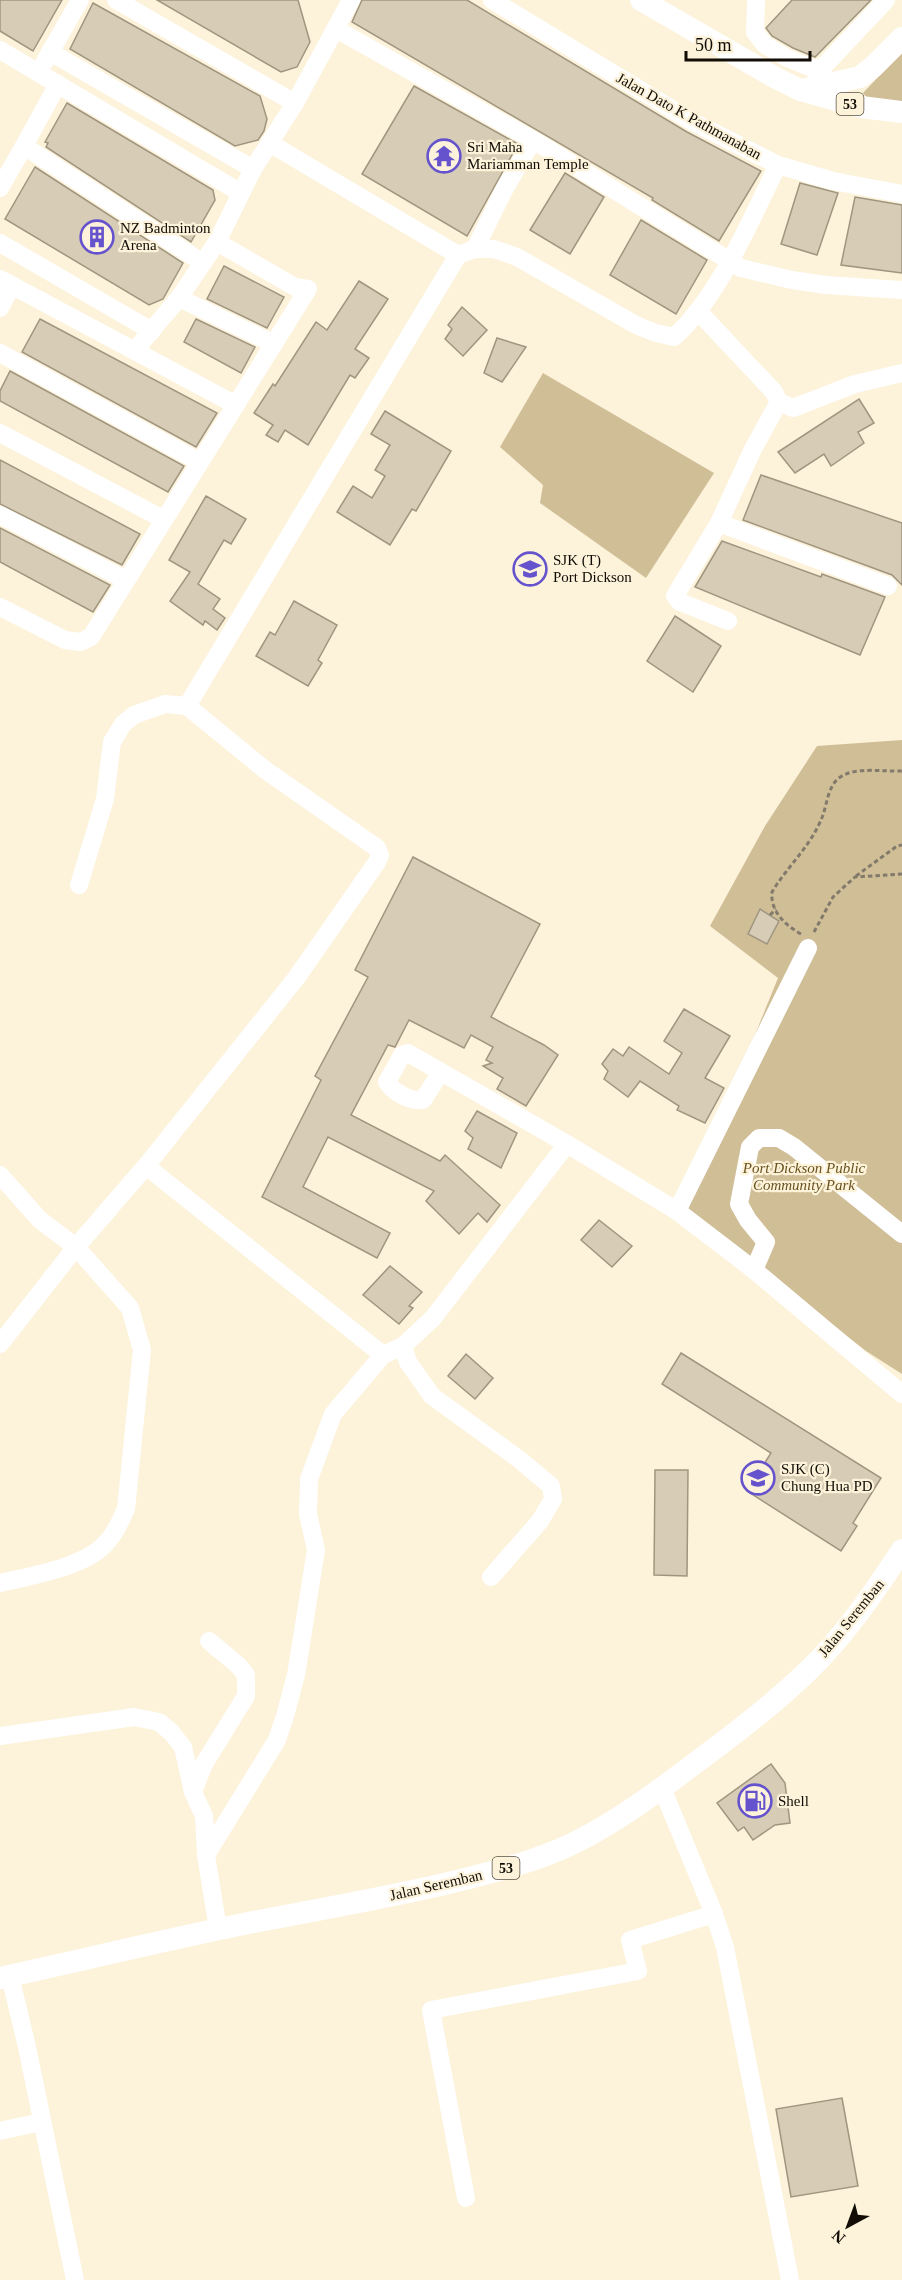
<svg xmlns="http://www.w3.org/2000/svg" width="902" height="2280" font-family="Georgia,serif">
<style>
.green{fill:#d0be97}
.building{fill:#d7ccb5;stroke:#a09680;stroke-width:1.5}
.lines{fill:none;stroke-linecap:round;stroke-linejoin:round}
.path{stroke:#827a6b;stroke-width:3;stroke-dasharray:4.5 3;stroke-linecap:butt}
.minor{stroke:#fff;stroke-width:18}
.major{stroke:#fff;stroke-width:22}
.labels{text-anchor:middle;dominant-baseline:central;stroke-width:4.5;stroke-linejoin:round;paint-order:stroke}
.shield{fill:#fdf2da;stroke:#585246;stroke-width:1.5}
.shield-label{font-size:14px;font-weight:bold;fill:#110d06}
.street-label{font-size:15px;fill:#110d06;stroke:#fdf2da}
.poi-label{font-size:15px;fill:#110d06;stroke:#fdf2da;text-anchor:start}
.park-label{font-size:15px;font-style:italic;fill:#68521d;stroke:#fdf2da}
</style>
<rect width="100%" height="100%" fill="#fdf2da"/>
<!-- green -->
<g class="green">
<path d="M902 52V103L868 99 863 93Z"/>
<path d="M543 373 714 473 646 578 540 503 543 485 500 447Z"/>
<path d="M902 740V1374L866 1351 684 1209 778 978 710 926 765 826 817 746Z"/>
</g>
<!-- building -->
<g class="building">
<path d="M0 0H62L33 51 0 31Z"/>
<path d="M157 0H298L310 42 297 67 281 72Z"/>
<path d="M362 0H467L687 132 761 171 719 241 652 200 653 198 352 22Z"/>
<path d="M792 0H871L815 57 793 48 772 36 766 28Z"/>
<path d="M93 3 260 96 267 119 264 131 258 140 235 146 70 49Z"/>
<path d="M414 86 518 144 467 236 362 174Z"/>
<path d="M67 103 213 190 215 200 191 242 46 147 48 143 45 142Z"/>
<path d="M35 167 183 263 163 299 149 305 5 219Z"/>
<path d="M565 173 604 197 570 254 530 230Z"/>
<path d="M800 183 838 193 817 255 781 244Z"/>
<path d="M855 197 902 205V273L841 265Z"/>
<path d="M641 220 707 260 676 314 610 275Z"/>
<path d="M224 266 284 297 267 328 207 299Z"/>
<path d="M359 281 388 299 355 349 369 358 355 378 350 375 308 445 285 430 278 442 266 435 273 425 254 413 273 384 275 386 316 322 327 330Z"/>
<path d="M462 307 487 330 463 356 445 339 452 329 448 325Z"/>
<path d="M40 319 217 413 196 447 22 352Z"/>
<path d="M196 319 255 347 241 373 184 342Z"/>
<path d="M497 338 526 347 502 382 484 373Z"/>
<path d="M10 371 184 466 168 492 0 401V391Z"/>
<path d="M859 399 874 423 858 432 864 443 831 466 824 454 795 473 778 452Z"/>
<path d="M385 411 451 451 416 511 412 509 390 545 337 512 353 486 372 498 385 476 375 470 390 445 371 434Z"/>
<path d="M0 460 140 534 122 565 0 504Z"/>
<path d="M761 475 902 523V585L892 575 743 520Z"/>
<path d="M206 496 246 519 231 544 224 540 198 584 220 599 213 609 225 618 217 630 205 621 203 625 170 601 190 572 169 560Z"/>
<path d="M0 528 110 585 93 612 0 562Z"/>
<path d="M722 541 821 577 822 574 885 597 860 655 695 587Z"/>
<path d="M294 601 337 625 318 660 322 663 308 686 256 656 270 632 275 635Z"/>
<path d="M675 616 721 646 693 692 647 661Z"/>
<path d="M413 857 540 924 491 1017 544 1045 558 1055 526 1106 497 1089 503 1078 483 1066 492 1063 486 1060 493 1047 471 1035 464 1048 409 1020 395 1047 388 1045 351 1115 440 1161 445 1155 500 1205 487 1222 478 1213 459 1234 426 1201 434 1191 328 1137 303 1187 390 1233 377 1258 262 1197 321 1080 315 1076 368 977 355 970Z"/>
<path d="M760 909 779 921 767 944 748 934Z"/>
<path d="M684 1009 730 1036 705 1078 724 1088 705 1123 677 1110 679 1106 640 1081 628 1097 604 1079 608 1071 602 1064 613 1049 623 1056 629 1047 669 1074 682 1053 664 1041Z"/>
<path d="M477 1111 517 1133 501 1168 468 1149 473 1138 465 1131Z"/>
<path d="M599 1220 632 1246 612 1267 581 1240Z"/>
<path d="M390 1266 422 1292 409 1306 413 1308 399 1324 363 1295Z"/>
<path d="M681 1353 881 1478 853 1523 857 1526 841 1551 747 1491 771 1453 662 1384Z"/>
<path d="M466 1354 493 1378 475 1399 448 1376Z"/>
<path d="M655 1470H688L687 1576 654 1575Z"/>
<path d="M771 1764 785 1783 790 1823 775 1825 753 1840 744 1827 738 1831 717 1803Z"/>
<path d="M842 2098 858 2186 791 2197 776 2109Z"/>
</g>
<g class="lines">
<!-- path -->
<g class="path">
<path d="M856 876 897 846 902 845"/>
<path d="M770 915 776 909"/>
<path d="M814 932 833 897 855 877 902 874"/>
<path d="M801 934C785 925 770 911 772 892 787 867 809 848 821 820 827 807 827 787 839 778 854 766 884 772 902 771"/>
</g>
<!-- minor -->
<g class="minor">
<path d="M116 0 295 103"/>
<path d="M492 0 693 122 778 165 833 181 902 194"/>
<path d="M756 2 755 32 765 45 787 58 814 69 823 67 886 0"/>
<path d="M336 29 533 140 741 268 792 280 826 285 902 290"/>
<path d="M0 50 241 193"/>
<path d="M50 52 253 169"/>
<path d="M45 61 80 0"/>
<path d="M58 84 24 146 203 263"/>
<path d="M271 144 458 255"/>
<path d="M0 188 24 146"/>
<path d="M0 243 152 331"/>
<path d="M475 249 504 190 533 140"/>
<path d="M0 279 236 405"/>
<path d="M179 298 274 344"/>
<path d="M0 308 12 285"/>
<path d="M698 311 774 392 779 402 753 449 719 523 675 596 680 602 728 621"/>
<path d="M135 350 179 298 217 242 253 169 295 103 351 0"/>
<path d="M0 353 200 462"/>
<path d="M779 402 793 408 855 384 902 373"/>
<path d="M0 433 163 519"/>
<path d="M0 515 126 580"/>
<path d="M719 523 888 586"/>
<path d="M0 607 65 640 80 642 91 637 308 289 295 287 217 242"/>
<path d="M79 885 105 799 112 742 123 724 134 715 165 704 187 706"/>
<path d="M441 1072 423 1100C411 1102 393 1092 387 1082L402 1055 408 1053 567 1144 677 1211 754 1270 902 1394"/>
<path d="M146 1166 383 1355"/>
<path d="M0 1175 40 1220 76 1247 130 1308 142 1350 126 1509C120 1522 113 1538 101 1548 78 1568 30 1576 0 1583"/>
<path d="M677 1211 808 948"/>
<path d="M754 1270 766 1242 748 1220 739 1204 750 1147 759 1138H779L794 1147 902 1234"/>
<path d="M0 1344 76 1247 146 1166 297 977 377 862 380 855 377 848 264 769 187 706 458 255 475 249H494L517 257 636 325 656 333 674 337C720 296 750 220 778 165"/>
<path d="M403 1346 408 1362 432 1396 520 1460 551 1486 553 1499 540 1521 491 1577"/>
<path d="M0 1736 134 1717 159 1722 171 1732 183 1747 193 1792 204 1816 206 1855 218 1929"/>
<path d="M662 1788 714 1914 725 1947 790 2280"/>
<path d="M193 1792 204 1764 246 1696V1675L239 1666 209 1641"/>
<path d="M206 1855 277 1740 285 1716 296 1675 316 1550 308 1514 309 1479 333 1414 383 1355 403 1346 433 1318 567 1144"/>
<path d="M10 1976 27 2047 75 2280"/>
<path d="M0 2131 41 2122"/>
<path d="M466 2198 431 2010 638 1971 630 1940 714 1914"/>
</g>
<!-- major -->
<g class="major">
<path d="M641 0 776 78 800 90 861 107 902 112"/>
<path d="M806 89 860 77 874 66 902 38"/>
<path d="M0 1978C88 1959 176 1937 264 1920 327 1908 390 1897 453 1882 493 1872 534 1862 572 1844 617 1822 657 1792 698 1761 737 1732 775 1703 810 1669 846 1634 875 1591 902 1550"/>
</g>
</g>
<!-- icons -->
<defs>
<symbol id="temple-ring" viewBox="-11 -11 22 22"><circle r="9.5" fill="#fdf2da" stroke="#6453cc" stroke-width="1.5"/><path d="M0-6L5-2H3V0L6.5 2.5H4V6H1.5V3h-3V6H-4V2.5H-6.5L-3 0V-2H-5Z" fill="#6453cc"/></symbol>
<symbol id="building-ring" viewBox="-11 -11 22 22"><circle r="9.5" fill="#fdf2da" stroke="#6453cc" stroke-width="1.5"/><path d="M-4-6H4V6H1V3H-1V6H-4ZM-2.5-4.3h1.7v1.8h-1.7ZM.8-4.3h1.7v1.8H.8ZM-2.5-1h1.7V.8h-1.7ZM.8-1h1.7V.8H.8Z" fill="#6453cc"/></symbol>
<symbol id="school-ring" viewBox="-11 -11 22 22"><circle r="9.5" fill="#fdf2da" stroke="#6453cc" stroke-width="1.5"/><path d="M0-5L7-2L0 1L-7-2ZM-4 1L0 2.5L4 1V4Q0 6-4 4Z" fill="#6453cc"/></symbol>
<symbol id="fuel-ring" viewBox="-11 -11 22 22"><circle r="9.5" fill="#fdf2da" stroke="#6453cc" stroke-width="1.5"/><path d="M-5.5-6h7V0h2V4h1.3V-2.5L3-4.5l.8-.8L6-3V5H2.5V1h-1V6h-7ZM-4.2-4.7v3.2H.2V-4.7Z" fill="#6453cc"/></symbol>
</defs>
<g fill-rule="evenodd">
<use href="#temple-ring" x="425" y="137" width="38" height="38"/>
<use href="#building-ring" x="78" y="218" width="38" height="38"/>
<use href="#school-ring" x="511" y="550" width="38" height="38"/>
<use href="#school-ring" x="739" y="1459" width="38" height="38"/>
<use href="#fuel-ring" x="736" y="1782" width="38" height="38"/>
</g>
<g class="labels">
<!-- shield labels -->
<g class="shield">
<rect x="836.5" y="93" width="27" height="22" rx="4.5"/>
<rect x="492.5" y="1857" width="27" height="22" rx="4.5"/>
</g>
<g class="shield-label">
<text x="850" y="104">53</text>
<text x="506" y="1868">53</text>
</g>
<!-- street labels -->
<g class="street-label">
<text transform="translate(689 116) rotate(29)">Jalan Dato K Pathmanaban</text>
<text transform="translate(851 1618) rotate(-51)">Jalan Seremban</text>
<text transform="translate(436 1885) rotate(-13)">Jalan Seremban</text>
</g>
<!-- poi labels -->
<g class="poi-label">
<text x="467" y="147">Sri Maha<tspan x="467" dy="17">Mariamman Temple</tspan></text>
<text x="120" y="228">NZ Badminton<tspan x="120" dy="17">Arena</tspan></text>
<text x="553" y="560">SJK (T)<tspan x="553" dy="17">Port Dickson</tspan></text>
<text x="781" y="1469">SJK (C)<tspan x="781" dy="17">Chung Hua PD</tspan></text>
<text x="778" y="1801">Shell</text>
</g>
<!-- park labels -->
<g class="park-label">
<text x="804" y="1168">Port Dickson Public<tspan x="804" dy="17">Community Park</tspan></text>
</g>
</g>
<!-- north arrow -->
<g transform="translate(848 2226) rotate(221)" stroke="#fdf2da" stroke-width="4.5" paint-order="stroke">
<path d="M0-4.5L10 22L0 15L-10 22Z" fill="#110d06"/>
<text y="-9" font-size="16" font-weight="bold" text-anchor="middle" fill="#110d06">N</text>
</g>
<!-- scale -->
<path d="M686 51v9h124v-9" fill="none" stroke="#110d06" stroke-width="3"/>
<text x="695" y="51" font-size="18" fill="#110d06" stroke="#fdf2da" stroke-width="4.5" paint-order="stroke">50 m</text>
</svg>
